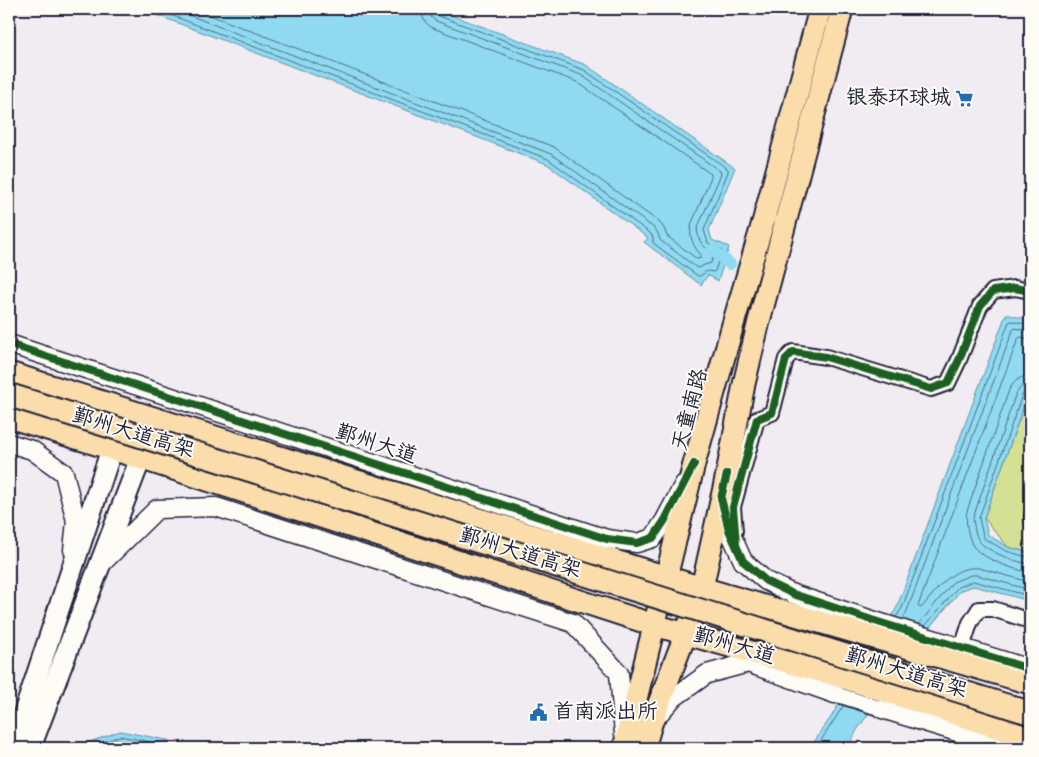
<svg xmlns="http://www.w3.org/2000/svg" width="1039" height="757" font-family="'Indie Flower','LXGW WenKai TC',sans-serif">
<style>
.green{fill:#d4e194;stroke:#7b8268}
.water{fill:#8fdaf0;stroke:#6390a8}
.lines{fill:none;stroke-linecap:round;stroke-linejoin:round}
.shore{stroke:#4e6c83;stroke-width:1}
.canal{stroke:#8fdaf0;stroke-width:12}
.minor-casing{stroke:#22223b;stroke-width:18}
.tertiary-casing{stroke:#22223b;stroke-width:21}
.secondary-casing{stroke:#22223b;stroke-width:24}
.primary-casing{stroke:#22223b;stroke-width:25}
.minor{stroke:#fdfcf7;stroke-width:14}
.tertiary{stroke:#fdfcf7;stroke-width:18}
.secondary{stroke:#fdfcf7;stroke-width:20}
.primary{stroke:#fbddab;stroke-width:21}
.rail-casing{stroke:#22223b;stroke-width:5.5}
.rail{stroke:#fdfcf7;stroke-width:4;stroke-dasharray:11;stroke-linecap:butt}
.trunk-bridge-casing{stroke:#22223b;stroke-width:26;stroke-linecap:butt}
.trunk-bridge{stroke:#fbddab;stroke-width:22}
.cycleway-casing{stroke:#fdfcf7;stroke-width:11}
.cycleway{stroke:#1b5e20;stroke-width:8}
.labels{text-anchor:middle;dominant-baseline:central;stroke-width:4;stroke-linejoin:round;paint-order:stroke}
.poi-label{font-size:21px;fill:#22223b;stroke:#fdfcf7;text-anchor:end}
.street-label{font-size:21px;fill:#22223b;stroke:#fdfcf7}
</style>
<rect width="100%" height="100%" fill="#f1ecf1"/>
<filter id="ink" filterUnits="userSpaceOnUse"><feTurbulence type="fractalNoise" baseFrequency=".02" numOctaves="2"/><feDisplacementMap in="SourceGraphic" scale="10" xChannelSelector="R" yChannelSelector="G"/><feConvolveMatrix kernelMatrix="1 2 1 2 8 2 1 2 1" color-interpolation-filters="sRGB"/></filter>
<g filter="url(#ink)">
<!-- green -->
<path class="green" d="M1030 392V553L1008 547 984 518 1027 397Z"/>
<!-- water -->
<g class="water">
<path d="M141 9H435L586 65 735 168 709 230 712 240 729 247 718 281 708 275 701 285 644 242 648 238 547 164Z"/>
<path d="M1006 314 1030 320V392L1027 397 984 518 988 535 1008 547 1030 553V601L974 586 961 590 933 623 857 730 848 748H810L831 717 897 607Z"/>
<path d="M120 731 167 740 188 748H9V747L73 748Z"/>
</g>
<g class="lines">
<!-- shore -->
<g class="shore">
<path d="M155 9 548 159 650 233 653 237V243L698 276H700L707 271 713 272 715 271 722 250 708 243 704 230 728 172V169L584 70 439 16 436 13 435 9"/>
<path d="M173 9 551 154 654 228 658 233 660 240 697 268H699L704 265 711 263 714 254C703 246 699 244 697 229L721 174 720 171 581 75 436 21 431 17 429 9"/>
<path d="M194 9 554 147 659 222 664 228 667 236 697 259 701 258V255C693 247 688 234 692 223L711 177V174L577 82 433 28C425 24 422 18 421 9"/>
<path d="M1030 339 1020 337 1018 339 918 606 920 608 922 607C937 590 952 565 979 568L1030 582"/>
<path d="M1030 376C1020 376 1014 381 1009 390L967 511C965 520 968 538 973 546 981 558 1016 571 1030 572"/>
<path d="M1030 384 1022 386 1016 393 973 518C974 525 975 535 979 541 986 551 1018 563 1030 564"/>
<path d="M1030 390 1026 391 1022 395 979 518 983 536 985 539 1006 551 1030 558"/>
<path d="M896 617 902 608 1009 322 1012 321 1030 325"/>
<path d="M903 619 907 611 1013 330 1015 328 1030 331"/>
<path d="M919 624 953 582 971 575H977L1030 590"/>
<path d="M925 626 958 587 973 581 1030 596"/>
<path d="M87 748 120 736 166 745 174 748"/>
<path d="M816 748 844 705"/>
</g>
<!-- canal -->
<path class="canal" d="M712 250 730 264"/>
<defs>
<g id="minor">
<path d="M735 531 733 507 757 419 772 413 786 359 793 352 826 357 931 389 948 383 959 360 980 306 993 291 1015 288 1030 291"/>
<path d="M962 648 970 623 979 609H993L1030 621"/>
<path d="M835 694 882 709"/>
</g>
<g id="tertiary">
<path d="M9 344 607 539 637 543 653 538 665 520 684 484"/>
<path d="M9 443 32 450 64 473 76 521 73 550"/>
<path d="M721 499 729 530 743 561 766 581 793 594 878 622 1030 669"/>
<path d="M100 565 157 509 216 507 573 623 619 673 624 734"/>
<path d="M882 709 1009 748"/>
<path d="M657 716 672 699 707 674 748 663 835 694"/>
</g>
<g id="secondary">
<path d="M11 748 18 732 117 433"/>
<path d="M30 748 146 444"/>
</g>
<g id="primary">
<path d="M9 373 702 588 1030 683"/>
<path d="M9 417 112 449 654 625 841 677 1030 738"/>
<path d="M624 748 694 464 734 321 764 219 820 9"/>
<path d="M644 748 651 724 686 633 702 588 727 474 744 384 758 325 842 9"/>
</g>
</defs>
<!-- minor casing -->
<use href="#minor" class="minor-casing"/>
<!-- tertiary casing -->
<use href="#tertiary" class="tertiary-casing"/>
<!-- secondary casing -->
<use href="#secondary" class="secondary-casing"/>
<!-- primary casing -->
<use href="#primary" class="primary-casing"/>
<!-- minor -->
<use href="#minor" class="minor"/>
<!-- tertiary -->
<use href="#tertiary" class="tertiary"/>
<!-- secondary -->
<use href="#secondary" class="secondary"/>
<!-- primary -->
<use href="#primary" class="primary"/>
<defs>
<path id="rail" d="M1030 499C1026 512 1023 521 1030 533"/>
</defs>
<!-- rail casing -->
<use href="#rail" class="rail-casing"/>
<!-- rail -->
<use href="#rail" class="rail"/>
<defs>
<path id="trunk-bridge" d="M9 395 1030 713"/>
</defs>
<!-- trunk-bridge casing -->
<use href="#trunk-bridge" class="trunk-bridge-casing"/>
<!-- trunk-bridge -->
<use href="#trunk-bridge" class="trunk-bridge"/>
<defs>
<g id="cycleway">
<path d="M9 344 607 539 637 543 653 538 665 520 694 464"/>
<path d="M727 474 721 498 729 530 743 561 766 581 793 594 878 622 1030 669"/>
<path d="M736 544 733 507 757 419 772 413 786 359 793 352 826 357 931 389 948 383 959 360 980 306 993 291 1015 288 1030 291"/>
</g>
</defs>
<!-- cycleway casing -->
<use href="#cycleway" class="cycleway-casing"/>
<!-- cycleway -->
<use href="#cycleway" class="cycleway"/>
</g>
</g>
<!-- icons -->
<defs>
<symbol id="supermarket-bare" viewBox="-9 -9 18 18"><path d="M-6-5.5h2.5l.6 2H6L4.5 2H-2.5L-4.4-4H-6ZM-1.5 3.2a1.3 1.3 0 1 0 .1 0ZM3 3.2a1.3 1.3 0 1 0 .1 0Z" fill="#1f6fb2" stroke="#fdfcf7" stroke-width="2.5" paint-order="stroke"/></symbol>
<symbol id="civic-bare" viewBox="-9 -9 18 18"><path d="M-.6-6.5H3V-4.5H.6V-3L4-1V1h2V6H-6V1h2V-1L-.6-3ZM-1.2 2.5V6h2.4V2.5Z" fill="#1f6fb2" stroke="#fdfcf7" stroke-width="2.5" paint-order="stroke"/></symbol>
</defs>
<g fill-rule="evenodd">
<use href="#supermarket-bare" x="952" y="86" width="25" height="25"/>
<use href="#civic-bare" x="526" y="700" width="25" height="25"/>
</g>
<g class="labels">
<!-- poi labels -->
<g class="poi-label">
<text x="951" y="99">银泰环球城</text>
<text x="553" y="713" text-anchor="start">首南派出所</text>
</g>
<!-- street labels -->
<g class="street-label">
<text transform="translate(691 410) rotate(-75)">天童南路</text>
<text transform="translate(133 434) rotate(17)">鄞州大道高架</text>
<text transform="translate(376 445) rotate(18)">鄞州大道</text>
<text transform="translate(520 554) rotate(17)">鄞州大道高架</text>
<text transform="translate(734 647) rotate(16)">鄞州大道</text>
<text transform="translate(906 674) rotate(17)">鄞州大道高架</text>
</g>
</g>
<!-- margin -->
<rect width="1039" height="757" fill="none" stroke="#fdfcf7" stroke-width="30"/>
<rect x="15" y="15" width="1009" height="727" fill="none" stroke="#22223b" stroke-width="2" filter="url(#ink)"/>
</svg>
